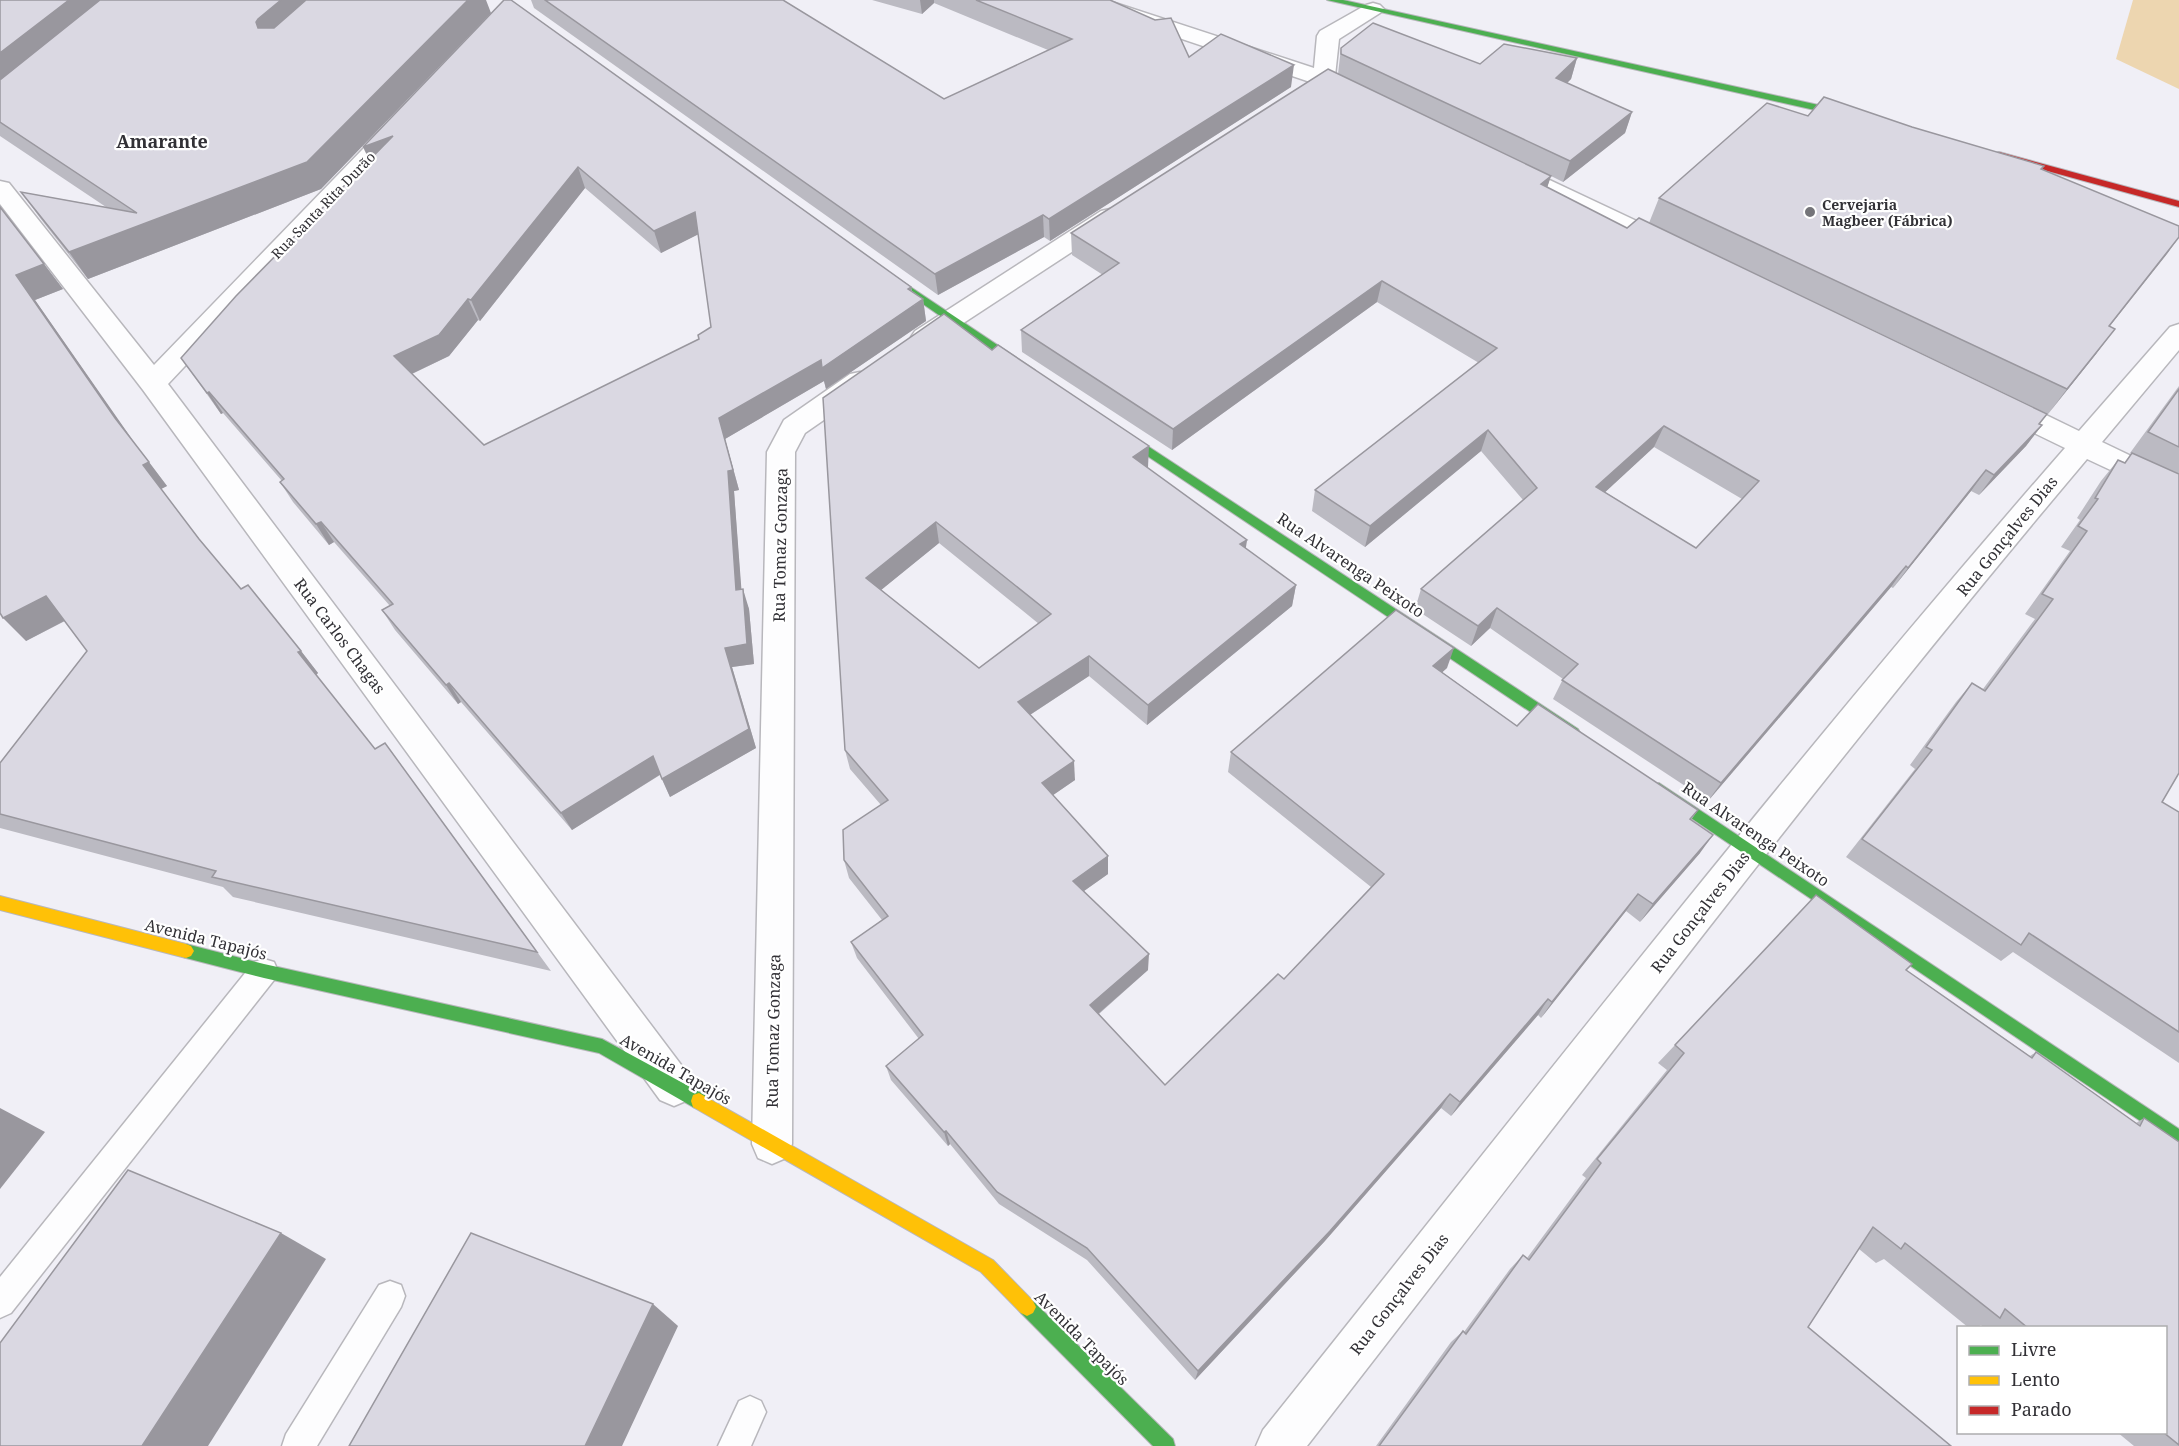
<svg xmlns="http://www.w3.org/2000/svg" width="2179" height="1446" font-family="'Noto Serif',serif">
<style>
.green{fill:#edd6b0}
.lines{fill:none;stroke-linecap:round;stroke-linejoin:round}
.lane-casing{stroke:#b8b7bc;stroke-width:3}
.street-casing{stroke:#b8b7bc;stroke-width:3}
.fast-casing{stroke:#b8b7bc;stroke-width:2}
.slow-casing{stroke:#b8b7bc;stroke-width:2}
.jam-casing{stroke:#b8b7bc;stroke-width:2}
.lane{fill:#fdfdfe;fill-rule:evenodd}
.street{fill:#fdfdfe;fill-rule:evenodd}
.fast{fill:#4caf50;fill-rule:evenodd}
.slow{fill:#ffc107;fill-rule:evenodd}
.jam{fill:#c62828;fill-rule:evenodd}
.wall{fill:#bbbac2;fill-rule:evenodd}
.shaded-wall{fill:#99979e}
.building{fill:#dad8e2;stroke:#99979e;stroke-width:1.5;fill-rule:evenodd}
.poi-dot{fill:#747479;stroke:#fff;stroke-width:2}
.labels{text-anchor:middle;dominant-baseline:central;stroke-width:4.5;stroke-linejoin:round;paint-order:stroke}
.far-poi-label{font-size:14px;font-weight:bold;fill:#323136;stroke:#fff;text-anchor:start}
.far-street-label{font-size:14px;fill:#323136;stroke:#fff}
.street-label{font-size:16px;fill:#323136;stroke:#fff}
.far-district-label{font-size:18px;font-weight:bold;fill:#323136;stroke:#fff}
</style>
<rect width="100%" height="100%" fill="#f0eff6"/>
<!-- green -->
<path class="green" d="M2133 0H2179V89L2116 59Z"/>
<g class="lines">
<defs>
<g id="lane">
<path d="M264 959 274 962 278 971 274 980 11 1313 0 1318V1277L254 962Z"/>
<path d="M390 1281 401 1285 405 1296 401 1307 317 1446H282L286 1434 379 1285Z"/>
<path d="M750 1396 761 1401 766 1412 751 1446H718L739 1401Z"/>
</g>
<g id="street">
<path d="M1075 0H1106L1314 68 1317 36 1320 31 1366 5 1373 3 1380 5 1384 9 1380 13 1339 39 1335 76 1365 91 1368 96 1365 101 1357 103 1349 101 1316 84 1078 4Z"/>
<path d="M399 118 407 120 411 125 407 130 168 384 688 1074 694 1087 688 1100 674 1106 660 1100 143 390 0 204V181L9 183 154 365 391 120Z"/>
<path d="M1507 160 1677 240 1681 245 1677 250 1668 253 1659 250 1499 172 1495 167 1499 162Z"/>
<path d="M1110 209 1119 211 1122 216 1119 221 933 343 924 346 915 343 911 337 915 331 1101 211Z"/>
<path d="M2179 324V350L2102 442 2179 479V502L2087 459C1817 779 1565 1115 1307 1446H1256L1263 1430C1527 1100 1787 766 2065 448L1989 411 1985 404 1989 397 1999 394 2009 397 2079 431 2170 327Z"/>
<path d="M860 372 870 374 874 381 870 388 805 433 795 452 792 1144 786 1158 772 1164 758 1158 752 1144 767 452 784 420 850 374Z"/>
</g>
<g id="fast">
<path d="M1327 0H1343L1859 114 1864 117 1859 120Z"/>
<path d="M888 272 1035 370V376H1027L884 277 883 275Z"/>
<path d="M1111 422 1578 729 1580 733 1578 737H1568L1107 429 1105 426Z"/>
<path d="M1659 783 2179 1129V1147L1654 793 1652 789 1654 785Z"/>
<path d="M186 944 264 964 602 1039 705 1095 707 1101 705 1107 699 1109 693 1107 599 1053 264 978 186 958 181 956 178 951 181 946Z"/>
<path d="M1027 1298 1033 1301 1173 1439 1175 1446H1153L1021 1313 1018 1307 1021 1301Z"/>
</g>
<g id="slow">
<path d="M0 896 186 944 191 946 194 951 191 956 186 958 0 910Z"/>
<path d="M699 1093 993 1260 1033 1301 1036 1307 1033 1313 1027 1316 1021 1313 981 1272 693 1107 691 1101 693 1095Z"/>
</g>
<path id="jam" d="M1999 152 2179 201V207L1996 157V153Z"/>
</defs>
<!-- lane casing -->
<use href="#lane" class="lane-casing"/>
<!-- street casing -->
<use href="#street" class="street-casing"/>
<!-- fast casing -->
<use href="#fast" class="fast-casing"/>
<!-- slow casing -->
<use href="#slow" class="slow-casing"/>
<!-- jam casing -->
<use href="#jam" class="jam-casing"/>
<!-- lane -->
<use href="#lane" class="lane"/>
<!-- street -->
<use href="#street" class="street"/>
<!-- fast -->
<use href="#fast" class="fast"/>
<!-- slow -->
<use href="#slow" class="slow"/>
<!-- jam -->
<use href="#jam" class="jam"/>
</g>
<!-- wall -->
<g class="wall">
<path d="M0 0 491 13 321 189 88 279 40 218 21 192 106 207 0 136Z"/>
<path d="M504 0 911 287 912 291 923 299 926 321 826 389 824 381 725 439 739 490 734 491 741 590 749 609 754 664 732 667 756 748 670 797 660 775 572 830 461 702 458 704 395 630 382 610 390 606 334 542 329 545 293 502 280 482 282 481 223 413 221 414 181 358 369 160ZM585 188 661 253 698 234 711 327 699 339 484 445 412 374 449 356 478 320 480 321Z"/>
<path d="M531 0H783L944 99 1048 50 934 3 922 14 872 0H1110L1189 57 1291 87 1050 241 1044 237 938 295 534 8Z"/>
<path d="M1341 48 1480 64 1577 58 1571 79 1567 83 1632 112 1625 133 1563 182 1551 176 1547 187 1627 228 1649 223 1659 198 1808 116 1912 127 2044 166 2042 169 2179 237 2109 326 2096 354 2048 414 1846 317 2042 425 2026 446 1979 495 1971 491 1893 588 1891 587 1708 801 1553 699 1563 679 1490 628 1471 646 1415 609 1421 589 1523 500 1481 451 1365 547 1312 511 1315 490 1479 363 1377 302 1172 450 1022 352 1021 330 1103 275 1072 255 1071 233 1338 74ZM1654 447 1742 499 1696 548 1605 492Z"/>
<path d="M0 207 63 289 35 300 131 439 167 486 161 489 204 545 241 589 301 651 318 673 316 675 375 749 385 743 551 971 233 897 223 887 0 828V763L87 651 65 621 26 641Z"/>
<path d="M2179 386V773L2162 802 2179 812V1063L2013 952 2001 961 1846 857 1915 769 1910 765 1956 702 1972 683 1983 689 2035 619 2025 614 2070 551 2061 547 2080 520 2077 518 2101 481 2118 460 2124 463 2132 454 2130 453Z"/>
<path d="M823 398 1148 467 1147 468 1247 540 1245 548 1296 585 1292 606 1147 725 1089 676 1030 715 1075 780 1053 795 1108 856V874L1084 891 1148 970 1099 1014 1165 1085 1284 979 1371 887 1228 772 1231 752 1447 668 1442 672 1517 726 1698 810 1691 820 1700 853 1640 922 1626 911 1541 1018 1538 1015 1451 1116 1441 1108 1324 1242 1195 1380 1087 1260 999 1204 950 1144 948 1146 891 1080 886 1066 919 1039 857 958 851 942 882 920 849 878 844 860 881 805 850 769 845 750ZM939 543 1039 624 979 668 881 590Z"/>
<path d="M1906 970 2030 1056 2036 1052 2136 1123 2144 1118 2179 1142V1446H2134L2117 1432H2166V1328H1984L1981 1325 1976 1328H1969L1884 1259 1876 1263 1859 1249 1808 1327 1951 1446H1376L1451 1342 1463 1331 1464 1332 1510 1269 1523 1255 1527 1258 1586 1178 1582 1175 1667 1070 1658 1063 1675 1045Z"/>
</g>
<!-- shaded-wall -->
<g class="shaded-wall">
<path d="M69 0H117L0 93V53Z"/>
<path d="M281 0H324L272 45 258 28 256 22 258 19Z"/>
<path d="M468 0H486L491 13 321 189 88 279 69 252 307 162Z"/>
<path d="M920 0H934V3L922 14Z"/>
<path d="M1577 58 1571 79 1550 100 1556 78Z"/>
<path d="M1294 65 1291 87 1050 241 1049 219Z"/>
<path d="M1632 112 1625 133 1563 182 1570 161Z"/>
<path d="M393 136 373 168 363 147Z"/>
<path d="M578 167 585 188 480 321 471 300Z"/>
<path d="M1551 176 1544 197 1541 184Z"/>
<path d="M695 212 701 233 661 253 654 231Z"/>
<path d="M1043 215 1044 237 938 295 935 274Z"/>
<path d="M2179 237 2167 254 2090 351 2109 326Z"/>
<path d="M44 264 63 289 35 300 134 442 115 418 16 275Z"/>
<path d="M1382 281 1377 302 1172 450 1173 429Z"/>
<path d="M911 287 914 306 923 299 926 321 826 389 824 381 725 439 739 490 734 491 743 610 736 590 719 418 821 360Z"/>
<path d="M468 299 478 320 449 356 405 377 394 356Z"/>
<path d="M2115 329 2096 354 2048 414 2067 389Z"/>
<path d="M209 392 223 413 221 414 207 393Z"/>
<path d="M2042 425 2026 446 1979 495 1994 475Z"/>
<path d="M1664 426 1654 447 1588 508 1596 487Z"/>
<path d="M1488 430 1481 451 1365 547 1370 526Z"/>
<path d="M1149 446 1148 467 1132 479 1133 457Z"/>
<path d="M149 462 167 486 161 489 143 465Z"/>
<path d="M1986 470 1971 491 1893 588 1908 568Z"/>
<path d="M321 522 334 542 329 545 316 524Z"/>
<path d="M936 522 939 543 870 599 866 578Z"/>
<path d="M1247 540 1244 561 1240 544Z"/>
<path d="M1906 566 1891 587 1708 801 1721 783Z"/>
<path d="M1296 585 1292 606 1147 725 1148 705Z"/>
<path d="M743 589 749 609 754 664 732 667 756 748 670 797 662 779 725 648Z"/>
<path d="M46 596 68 619 26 641 3 618Z"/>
<path d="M1497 608 1490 628 1471 646 1478 626Z"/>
<path d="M1454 648 1447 668 1427 686 1433 666Z"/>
<path d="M301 651 318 673 316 675 298 652Z"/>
<path d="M1089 656V676L1019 722 1018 702Z"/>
<path d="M449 683 461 702 458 704 446 685Z"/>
<path d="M653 756 661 774 572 830 561 813Z"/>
<path d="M1074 761 1075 780 1043 802 1042 783Z"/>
<path d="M1713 835 1700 853 1640 922 1653 904Z"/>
<path d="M1108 856V874L1074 898 1073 881Z"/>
<path d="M1638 894 1626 911 1541 1018 1552 1002Z"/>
<path d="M1149 954 1148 970 1090 1021V1005Z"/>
<path d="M1548 999 1538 1015 1451 1116 1460 1102Z"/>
<path d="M1450 1094 1441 1108 1324 1242 1195 1380 1198 1371Z"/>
<path d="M0 1108 45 1132 0 1189Z"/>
<path d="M946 1131 950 1144 948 1146 944 1132Z"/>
<path d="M281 1233 326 1259 208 1446H142Z"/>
<path d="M653 1304 678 1326 622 1446H585Z"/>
</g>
<!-- building -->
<g class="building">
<path d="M0 0H69L0 53Z"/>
<path d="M100 0H281L258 19 256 22 258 28H274L306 0H468L307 162 69 252 21 192 137 213 0 122V80Z"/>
<path d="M504 0H511L911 287 908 289 923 299 822 368 821 360 719 418 733 470 728 471 736 590 743 589 747 644 725 648 749 729 662 779 653 756 561 813 449 683 446 685 382 610 393 604 321 522 316 524 280 482 284 479 209 392 207 393 181 358 236 296 393 136 363 147ZM578 167 654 231 695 212 711 327 698 335 699 339 484 445 394 356 439 335 468 299 471 300Z"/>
<path d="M545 0H783L944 99 1072 39 976 0H1110L1155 20 1171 18 1189 57 1221 34 1294 65 1049 219 1043 215 935 274Z"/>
<path d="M1373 23 1480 64 1504 44 1577 58 1556 78 1632 112 1570 161 1341 54V48Z"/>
<path d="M1328 69 1551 176 1541 184 1627 228 1639 218 2047 414 2039 424 2042 425 1994 475 1986 470 1908 568 1906 566 1721 783 1562 680 1578 664 1497 608 1478 626 1421 589 1537 488 1488 430 1370 526 1315 490 1497 348 1382 281 1173 429 1021 330 1119 263 1071 233ZM1664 426 1759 481 1696 548 1596 487Z"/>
<path d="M1824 97 1912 127 2044 166 2041 169 2179 226V237L2109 326 2115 329 2067 389 1659 198 1767 103 1808 116Z"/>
<path d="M0 207 44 264 16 275 115 418 149 462 143 465 199 539 241 589 248 585 301 651 298 652 375 749 385 743 537 952 212 877 216 871 0 814V763L87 651 46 596 3 618 0 613Z"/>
<path d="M944 314 992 350 998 345 1149 446 1133 457 1247 540 1240 544 1296 585 1148 705 1089 656 1018 702 1074 761 1042 783 1108 856 1073 881 1149 954 1090 1005 1165 1085 1278 974 1284 979 1384 874 1231 752 1396 610 1454 648 1433 666 1517 726 1538 704 1698 810 1690 819 1713 835 1653 904 1638 894 1552 1002 1548 999 1460 1102 1450 1094 1330 1231 1198 1371 1087 1248 997 1192 946 1131 944 1132 886 1066 923 1035 851 942 888 916 844 860 843 830 888 800 845 750 823 398ZM936 522 1051 614 979 668 866 578Z"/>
<path d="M2179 389V447L2148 432Z"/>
<path d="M2132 453 2179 474V773L2162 802 2179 812V1032L2029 933 2021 945 1862 839 1932 750 1926 747 1972 683 1985 691 2053 599 2042 594 2087 531 2078 526 2098 499 2095 498 2118 460 2125 463Z"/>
<path d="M1816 895 1912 964 1906 970 2032 1058 2036 1052 2140 1126 2144 1118 2179 1142V1445L2163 1432H2166V1328H2028L2005 1309 2000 1318 1905 1243 1901 1249 1873 1227 1808 1327 1951 1446H1379L1463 1331 1466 1334 1523 1255 1529 1260 1601 1163 1597 1159 1684 1053 1675 1045Z"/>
<path d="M128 1170 281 1233 142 1446H0V1343Z"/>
<path d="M471 1233 653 1304 585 1446H349Z"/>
</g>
<!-- markers -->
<circle class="poi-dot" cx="1810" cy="212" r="6"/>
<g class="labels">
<!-- far-poi labels -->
<g class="far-poi-label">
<text x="1822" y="204">Cervejaria<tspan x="1822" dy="16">Magbeer (Fábrica)</tspan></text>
</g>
<!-- far-street labels -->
<g class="far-street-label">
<text transform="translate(323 205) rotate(-46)">Rua Santa Rita Durão</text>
</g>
<!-- street labels -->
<g class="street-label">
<text transform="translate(2007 536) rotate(-51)">Rua Gonçalves Dias</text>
<text transform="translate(780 545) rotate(-89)">Rua Tomaz Gonzaga</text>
<text transform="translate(1351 565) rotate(34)">Rua Alvarenga Peixoto</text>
<text transform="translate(340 636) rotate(53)">Rua Carlos Chagas</text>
<text transform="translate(1756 834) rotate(34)">Rua Alvarenga Peixoto</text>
<text transform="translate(1700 912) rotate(-52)">Rua Gonçalves Dias</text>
<text transform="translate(206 939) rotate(14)">Avenida Tapajós</text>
<text transform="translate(773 1031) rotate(-89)">Rua Tomaz Gonzaga</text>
<text transform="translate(676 1069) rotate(30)">Avenida Tapajós</text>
<text transform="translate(1399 1294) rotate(-52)">Rua Gonçalves Dias</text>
<text transform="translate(1082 1338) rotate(45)">Avenida Tapajós</text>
</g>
<!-- far-district labels -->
<g class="far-district-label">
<text x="162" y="141">Amarante</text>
</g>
</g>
<!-- legend -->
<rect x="1957" y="1326" width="210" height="108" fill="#ffffff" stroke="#adadaf" stroke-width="1.5"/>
<rect x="1969" y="1346" width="30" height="9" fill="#4caf50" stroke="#adadaf" stroke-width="1.5"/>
<text x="2011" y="1356" font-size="18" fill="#323136">Livre</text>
<rect x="1969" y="1376" width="30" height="9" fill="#ffc107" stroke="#adadaf" stroke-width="1.5"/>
<text x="2011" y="1386" font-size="18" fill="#323136">Lento</text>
<rect x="1969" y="1406" width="30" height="9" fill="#c62828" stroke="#adadaf" stroke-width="1.5"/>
<text x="2011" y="1416" font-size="18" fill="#323136">Parado</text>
</svg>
